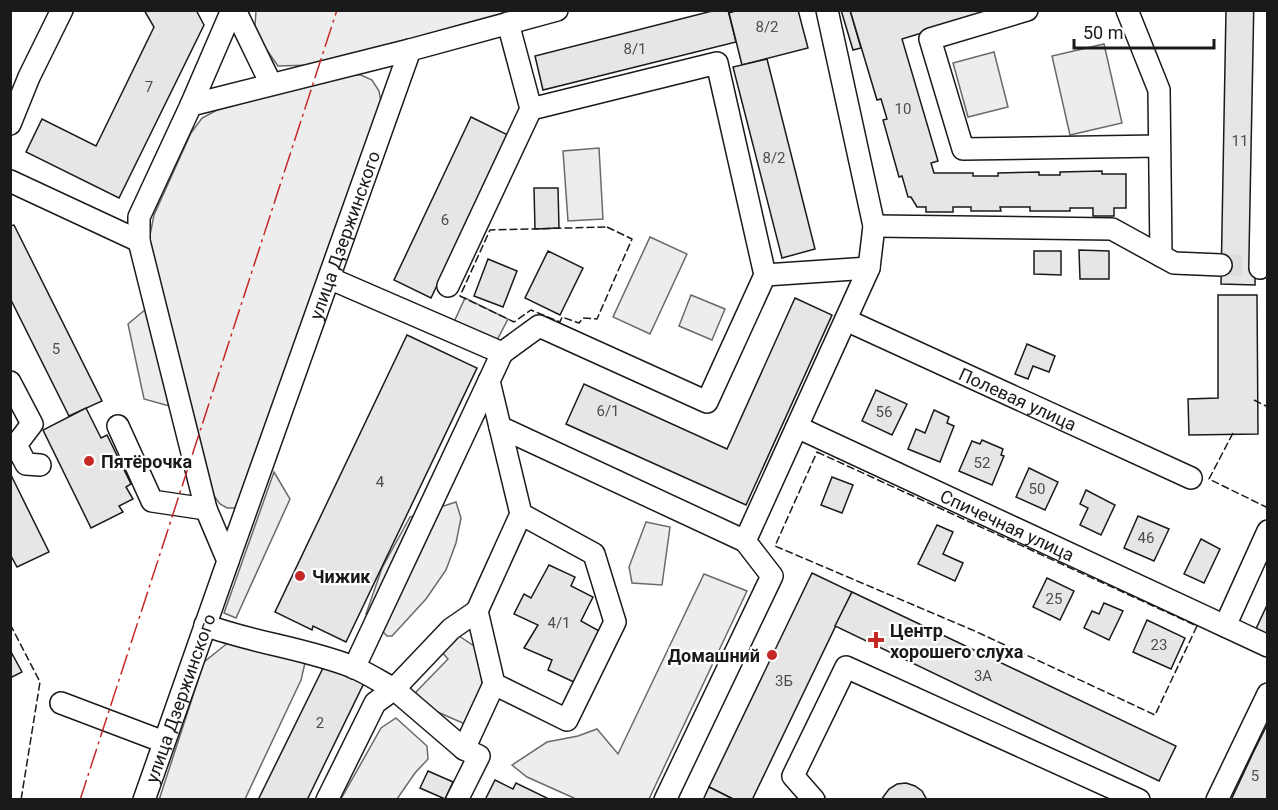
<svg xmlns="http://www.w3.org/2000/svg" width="1278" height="810" font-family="Roboto,sans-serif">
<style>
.built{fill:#ededed;stroke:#6a6a6a;stroke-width:1.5}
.building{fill:#e6e6e6;stroke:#1a1a1a;stroke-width:1.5}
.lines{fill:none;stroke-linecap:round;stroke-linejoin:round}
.minor-tunnel{stroke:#ddd;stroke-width:21;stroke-dasharray:21 10;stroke-linecap:butt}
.minor-casing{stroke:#1a1a1a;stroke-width:24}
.minor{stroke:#fff;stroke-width:21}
.fence{stroke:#1a1a1a;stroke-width:1.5;stroke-dasharray:8 3;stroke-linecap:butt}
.power{stroke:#c62828;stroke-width:1.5;stroke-dasharray:21 4.5 3 4.5;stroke-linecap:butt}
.poi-dot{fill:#c62828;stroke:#fff;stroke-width:2}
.labels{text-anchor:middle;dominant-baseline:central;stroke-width:4.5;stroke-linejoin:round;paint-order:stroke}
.number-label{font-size:15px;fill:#4d4d4d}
.street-label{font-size:18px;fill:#1a1a1a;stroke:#fff}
.poi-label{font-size:18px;font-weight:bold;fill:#1a1a1a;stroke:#fff;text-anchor:start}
</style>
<rect width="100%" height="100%" fill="#fff"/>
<!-- built -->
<g class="built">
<path d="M256 11H518L311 65 278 66 264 46 255 26Z"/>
<path d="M1104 44 1122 123 1070 135 1052 56Z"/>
<path d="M994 52 1008 107 968 117 953 63Z"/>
<path d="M350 74 361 75 372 80 379 91 381 102 241 502 234 508H227L220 504 214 496 150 250V235L154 215 191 133 202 118 217 110Z"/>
<path d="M599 148 603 219 568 221 563 151Z"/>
<path d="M650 237 687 254 650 334 613 317Z"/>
<path d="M691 295 725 309 712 340 679 326Z"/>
<path d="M465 298 508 319 496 342 454 322Z"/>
<path d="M146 309 169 406 144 399 128 324Z"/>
<path d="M274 472 290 499 236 618 224 613Z"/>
<path d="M456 502 461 518 456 543 446 570 426 599 392 636H387L366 614 382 568 410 517Z"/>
<path d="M646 522 670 527 662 585 632 583 629 567Z"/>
<path d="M704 574 747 591 649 799H576L527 777 512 765 547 742 578 736 597 729 618 754Z"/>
<path d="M456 634 477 648 483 688 465 724 433 710 417 697 416 692 448 659 440 650Z"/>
<path d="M229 642 305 663 301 680 245 799 159 800 204 662Z"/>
<path d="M396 718 427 746 428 759 415 773 397 799H341L381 728Z"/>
</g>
<!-- building -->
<g class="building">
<path d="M144 10H196L204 25 119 198 26 152 42 119 96 146 154 27Z"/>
<path d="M716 10H728L736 42 543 90 535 56Z"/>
<path d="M738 10H798L808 48 742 65 729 13Z"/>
<path d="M841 10H850L861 48 853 50Z"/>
<path d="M850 10H997L902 39 938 161 931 163 934 173H973V176H998V173L1039 172V175H1060V172L1102 171V174H1126V208H1114V216H1093V208H1070V211H1030V207H1000L1001 211H971V207H953V212H926V207H917L911 197H908L902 176 899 177 883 120 887 119 881 99 877 100Z"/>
<path d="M1226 10H1259L1255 285 1221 284Z"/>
<path d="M767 59 815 249 782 258 733 67Z"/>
<path d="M471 117 508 135 431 298 394 280Z"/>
<path d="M534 188H558L559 228 535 229Z"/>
<path d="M14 225 102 401 69 416 10 298V226Z"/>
<path d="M1079 250 1109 251V279H1080Z"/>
<path d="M548 251 583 268 560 315 525 298Z"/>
<path d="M1034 251H1061V275L1034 274Z"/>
<path d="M488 259 517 271 503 307 474 296Z"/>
<path d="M1218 295H1257L1258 434 1189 435 1188 399 1218 398Z"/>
<path d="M795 298 832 315 746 505 566 424 584 384 727 449Z"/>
<path d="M407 335 477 368 346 642 313 626 312 630 275 612Z"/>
<path d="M1027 344 1055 356 1049 372 1033 366 1028 379 1015 374Z"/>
<path d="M876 390 907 404 892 435 862 421Z"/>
<path d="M86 408 101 438 107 435 131 484 126 487 133 499 119 506 123 512 91 528 43 430Z"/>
<path d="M934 410 949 417 947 423 954 426 940 462 908 449 916 429 925 433Z"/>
<path d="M982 440 1003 449 1001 455 1004 456 992 485 959 471 972 441 980 444Z"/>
<path d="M1029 468 1058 482 1045 510 1016 497Z"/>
<path d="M10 473 49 552 17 567 10 554Z"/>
<path d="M832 477 853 485 842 513 821 505Z"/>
<path d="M1086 490 1115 505 1101 535 1080 525 1088 508 1080 504Z"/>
<path d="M1138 516 1169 529 1154 561 1124 548Z"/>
<path d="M937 525 953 532 943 554 963 563 955 581 918 564Z"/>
<path d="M1201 539 1220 549 1204 583 1184 574Z"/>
<path d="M549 565 575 577 571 586 593 597 581 621 601 632 576 683 548 670 552 660 524 648 538 625 514 614 524 594 531 598Z"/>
<path d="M812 573 852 592 752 800H735L709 787Z"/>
<path d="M1047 578 1074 591 1060 620 1033 607Z"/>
<path d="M852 592 1176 746 1159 781 835 626Z"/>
<path d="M1104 603 1123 611 1109 640 1084 628 1092 611 1099 614Z"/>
<path d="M1268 603V637L1255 631Z"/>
<path d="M1147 620 1185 638 1171 669 1133 652Z"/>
<path d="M10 650 22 672 10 678Z"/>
<path d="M325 664 364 683 307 800H258Z"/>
<path d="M1268 723V800H1231L1253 753Z"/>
<path d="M428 771 453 782 445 799 420 788Z"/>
<path d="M495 780 513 789 516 783 547 798 546 800H485Z"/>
<path d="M906 783 915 786 922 791 927 800H881L889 789 897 784Z"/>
<path d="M709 787 735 800H703Z"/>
</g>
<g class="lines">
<!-- minor-tunnel -->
<path class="minor-tunnel" d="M1221 265H1255"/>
<defs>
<g id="minor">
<path d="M235 10 271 84"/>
<path d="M1027 10 930 39 963 149 1159 146"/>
<path d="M1127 10 1159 90 1161 256"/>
<path d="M191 105 410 50"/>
<path d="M10 124 29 77 62 10"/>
<path d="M10 181 139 241"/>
<path d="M874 226 1112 229 1174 263 1221 265"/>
<path d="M1260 268 1265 10"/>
<path d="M765 275 869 268"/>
<path d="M329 278 502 353 489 381 500 427 745 541 869 268 874 226 827 10"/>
<path d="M448 286 531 109 508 23"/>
<path id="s1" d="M846 320 1191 478"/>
<path d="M502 353 539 326 707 402 765 275 717 63 531 109"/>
<path d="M10 382 32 424 16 445 26 464 40 465"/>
<path d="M118 426 152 501 206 509"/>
<path d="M500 427 521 514 477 611 494 684 567 720 615 622 594 554 521 514"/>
<path id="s2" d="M797 427 1268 646"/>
<path id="s3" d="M228 561 410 50 557 10"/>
<path d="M205 625C253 643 305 648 353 667 367 673 381 682 394 689L451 629 477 611"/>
<path d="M1225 626 1268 531"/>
<path d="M354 668 489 381"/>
<path d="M61 703 164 742"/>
<path d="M464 749 494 684"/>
<path id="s4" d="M144 800 228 561 206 509 139 241V217L191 105 232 10"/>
<path d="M327 800 375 703 394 689 464 749 479 756 457 800"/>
<path d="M665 800 772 576 745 541"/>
<path d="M814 800 793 776 846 667 1139 800"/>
<path d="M1217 800 1268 694"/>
</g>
</defs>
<!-- minor casing -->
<use href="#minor" class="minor-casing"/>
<!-- minor -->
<use href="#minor" class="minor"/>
<!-- fence -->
<g class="fence">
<path d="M607 227 632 239 597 319 583 318 579 323 562 317 560 322 531 310 514 322 460 296 490 230Z"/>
<path d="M1254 400 1268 407"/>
<path d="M1233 433 1209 479 1266 507 1268 504"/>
<path d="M817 452 1197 626 1155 715 977 632 775 546Z"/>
<path d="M10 624 40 682 21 800"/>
</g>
<!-- power -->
<path class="power" d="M80 800 337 10"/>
</g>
<!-- markers -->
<g class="poi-dot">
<circle cx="89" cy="461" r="6"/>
<circle cx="300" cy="576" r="6"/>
<path d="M873 631h6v6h6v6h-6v6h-6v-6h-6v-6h6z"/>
<circle cx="772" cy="655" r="6"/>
</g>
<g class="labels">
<!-- number labels -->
<g class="number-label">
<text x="767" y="27">8/2</text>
<text x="635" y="49">8/1</text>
<text x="149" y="87">7</text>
<text x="903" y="109">10</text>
<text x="1240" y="141">11</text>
<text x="774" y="158">8/2</text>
<text x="445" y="220">6</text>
<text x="56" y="349">5</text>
<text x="608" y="411">6/1</text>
<text x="884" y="412">56</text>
<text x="982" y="463">52</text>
<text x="380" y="482">4</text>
<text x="1037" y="489">50</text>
<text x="1146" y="538">46</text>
<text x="1054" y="599">25</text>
<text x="559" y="623">4/1</text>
<text x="1159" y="645">23</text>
<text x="983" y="676">3А</text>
<text x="784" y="681">3Б</text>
<text x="320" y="723">2</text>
<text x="1255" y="776">5</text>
</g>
<!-- street labels -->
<g class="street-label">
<text stroke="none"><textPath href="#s3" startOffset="346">улица Дзержинского</textPath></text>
<text stroke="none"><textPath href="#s1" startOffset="189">Полевая улица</textPath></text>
<text stroke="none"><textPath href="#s2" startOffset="232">Спичечная улица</textPath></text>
<text stroke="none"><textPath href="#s4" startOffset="108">улица Дзержинского</textPath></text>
</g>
<!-- poi labels -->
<g class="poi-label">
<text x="101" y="461">Пятёрочка</text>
<text x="312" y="576">Чижик</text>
<text x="890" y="630">Центр<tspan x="890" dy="21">хорошего слуха</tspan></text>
<text x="760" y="655" text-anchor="end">Домашний</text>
</g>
</g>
<!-- border -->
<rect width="1278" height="810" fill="none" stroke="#1a1a1a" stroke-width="24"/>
<!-- scale -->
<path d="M1074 39v9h140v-9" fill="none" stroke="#1a1a1a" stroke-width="3"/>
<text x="1083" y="39" font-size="18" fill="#1a1a1a" stroke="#ffffff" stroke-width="4.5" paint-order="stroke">50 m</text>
</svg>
